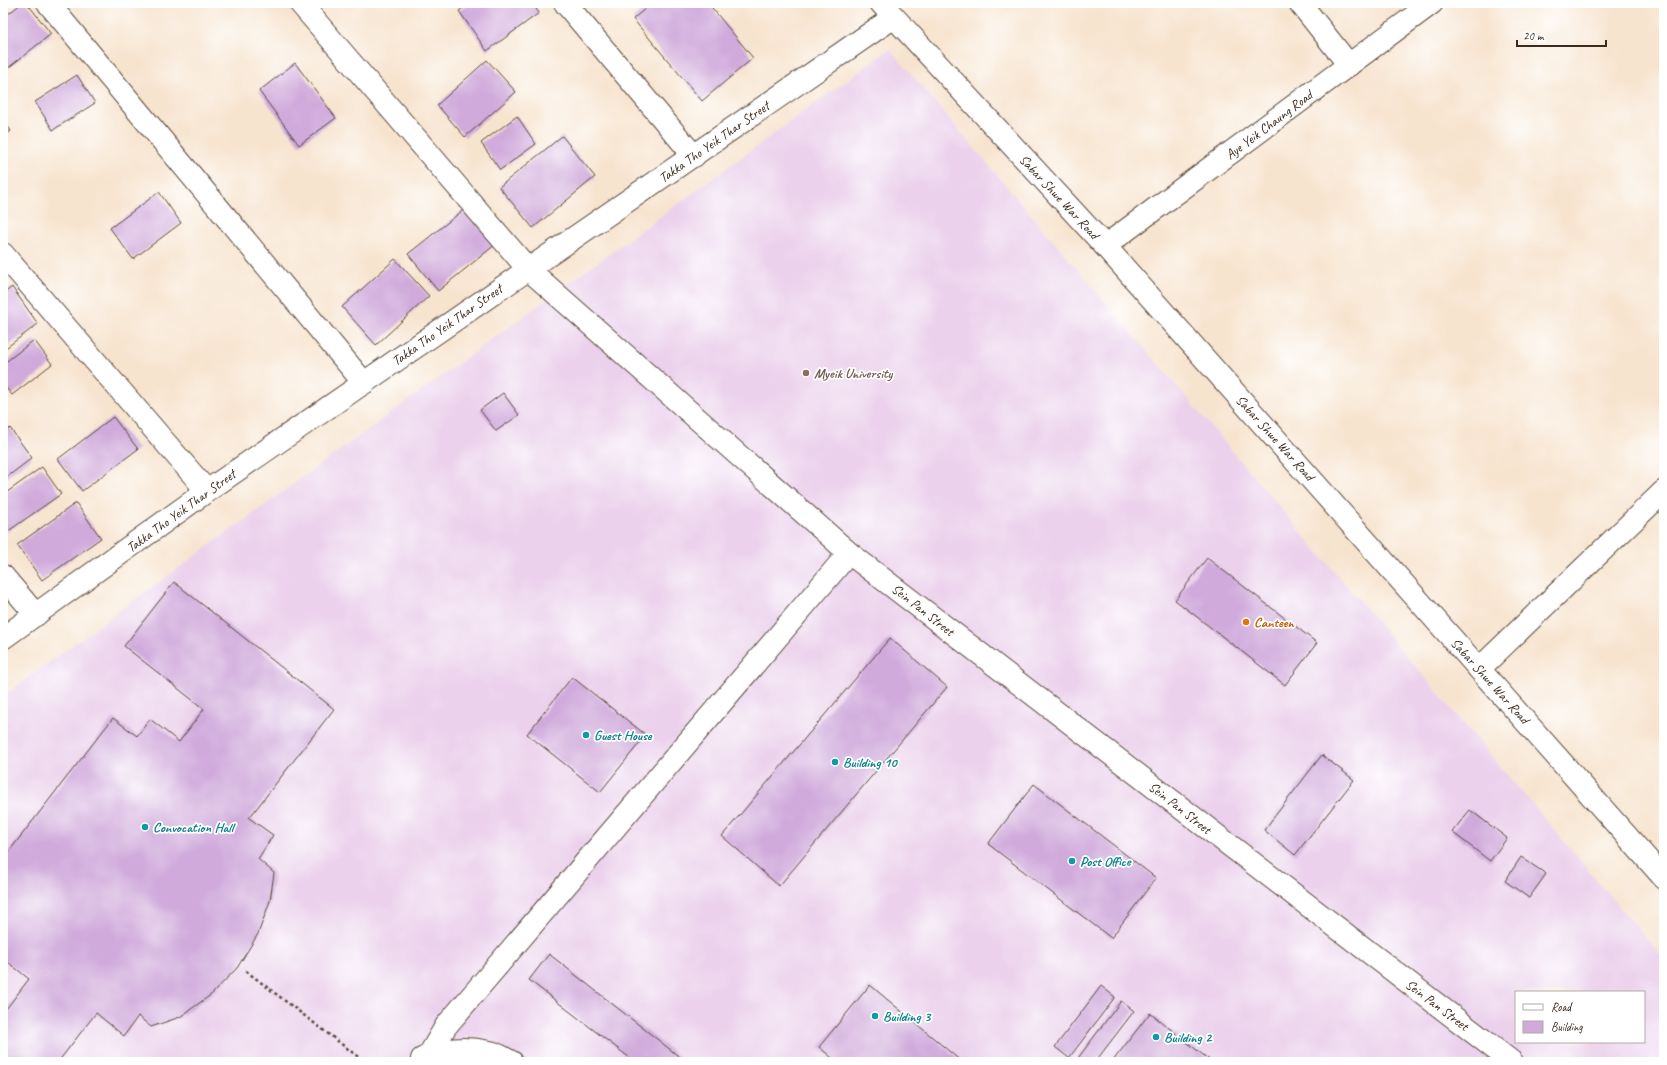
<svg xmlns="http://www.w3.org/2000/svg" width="1667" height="1065" font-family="Caveat,sans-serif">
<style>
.built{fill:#ebd1ec;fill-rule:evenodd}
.building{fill:#d0aadb}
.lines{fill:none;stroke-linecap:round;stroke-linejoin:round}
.minor-casing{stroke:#574639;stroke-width:24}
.major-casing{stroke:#574639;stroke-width:24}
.path{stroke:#574639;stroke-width:2.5;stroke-dasharray:3 3;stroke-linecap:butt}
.minor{stroke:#fff;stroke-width:22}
.major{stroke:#fff;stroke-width:22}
.education-dot{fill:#8d6e63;stroke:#fff;stroke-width:1.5}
.food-dot{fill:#e8710a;stroke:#fff;stroke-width:1.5}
.culture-dot{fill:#0f9aa8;stroke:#fff;stroke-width:1.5}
.labels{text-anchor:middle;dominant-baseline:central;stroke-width:3.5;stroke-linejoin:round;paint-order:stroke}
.street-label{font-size:14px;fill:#3b2a1e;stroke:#fff}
.education-label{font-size:14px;font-weight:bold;fill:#785e54;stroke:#fff;text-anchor:start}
.food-label{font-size:14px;font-weight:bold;fill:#c56008;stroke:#fff;text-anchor:start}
.culture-label{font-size:14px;font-weight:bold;fill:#0d838f;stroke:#fff;text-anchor:start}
</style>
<rect width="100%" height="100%" fill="#fff"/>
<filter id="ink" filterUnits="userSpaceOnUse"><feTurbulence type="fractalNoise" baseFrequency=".025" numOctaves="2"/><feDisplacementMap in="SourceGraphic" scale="8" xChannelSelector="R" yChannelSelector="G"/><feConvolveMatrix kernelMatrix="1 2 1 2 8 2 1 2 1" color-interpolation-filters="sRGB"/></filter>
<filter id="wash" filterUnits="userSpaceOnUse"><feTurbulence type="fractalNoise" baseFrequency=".012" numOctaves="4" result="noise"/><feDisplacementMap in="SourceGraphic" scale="16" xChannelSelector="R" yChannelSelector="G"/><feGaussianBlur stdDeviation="0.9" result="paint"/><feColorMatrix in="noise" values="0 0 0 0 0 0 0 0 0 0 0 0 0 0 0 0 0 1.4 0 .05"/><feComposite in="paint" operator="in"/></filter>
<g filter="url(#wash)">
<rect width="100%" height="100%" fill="#f7e4cf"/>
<!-- built -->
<path class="built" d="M890 49 1664 959V1062H3V696ZM1516 992H1644V1042H1516Z"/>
<g id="blocks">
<!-- building -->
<g class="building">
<path d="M22 3H27L51 34 3 72V18Z"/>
<path d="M470 3H532L539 13 487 51 459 11Z"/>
<path d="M652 3H708L753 58 702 101 633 19Z"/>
<path d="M487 60 516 92 465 137 437 105Z"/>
<path d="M295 63 336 118 299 145 259 91Z"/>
<path d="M77 75 95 103 53 130 35 102Z"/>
<path d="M517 116 536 144 500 170 481 143Z"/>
<path d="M3 120 11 131 3 137Z"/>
<path d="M562 136 595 177 533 228 499 187Z"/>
<path d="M159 192 181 223 133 259 110 228Z"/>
<path d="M467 207 496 244 438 291 408 254Z"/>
<path d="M395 259 429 296 376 345 342 307Z"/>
<path d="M12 287 38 324 3 350V294Z"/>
<path d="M34 340 52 364 12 395 3 384V364Z"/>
<path d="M503 393 519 415 496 431 480 410Z"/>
<path d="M113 417 138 449 82 491 58 459Z"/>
<path d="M10 428 32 458 3 480V434Z"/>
<path d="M42 467 61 494 7 532 3 527V495Z"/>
<path d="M76 503 101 538 42 580 17 545Z"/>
<path d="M1207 558 1317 643 1285 685 1175 600Z"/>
<path d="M174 582 334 709 249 818 273 835 258 859 274 873 270 901 258 934 237 968 212 994 180 1017 151 1027 138 1016 124 1036 96 1013 58 1062H3V1007L6 1009 29 979 3 958V859L113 718 137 736 150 719 179 742 204 709 124 646Z"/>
<path d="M890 638 947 687 779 886 722 836Z"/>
<path d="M572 677 646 735 600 792 527 734Z"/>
<path d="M1322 755 1354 780 1295 855 1264 830Z"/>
<path d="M1034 784 1156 878 1111 938 988 844Z"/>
<path d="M1470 810 1507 838 1490 861 1452 832Z"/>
<path d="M1521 857 1546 874 1529 898 1505 881Z"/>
<path d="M549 954 686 1062H635L529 980Z"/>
<path d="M870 985 962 1062H837L819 1047Z"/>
<path d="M1101 986 1115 997 1069 1058 1055 1047Z"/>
<path d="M1121 1001 1134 1011 1095 1062H1075Z"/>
<path d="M1150 1013 1212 1062H1112Z"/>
</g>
</g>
</g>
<g filter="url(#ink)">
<use href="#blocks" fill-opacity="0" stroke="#574639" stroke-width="1"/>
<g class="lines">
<defs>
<g id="minor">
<path d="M48 3 364 383"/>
<path d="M300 3 528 269 849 553 1512 1062"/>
<path d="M565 3 694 156"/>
<path d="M881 3 1105 246"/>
<path d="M1300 3 1349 65"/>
<path d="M3 254 207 491"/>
<path d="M3 576 36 615"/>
<path d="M3 638 207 491 894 17"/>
<path d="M1479 669 1664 491"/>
<path d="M429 1055 446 1026 849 553"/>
<path d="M422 1059C441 1048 467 1047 489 1052 497 1053 505 1059 512 1062"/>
</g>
<path id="major" d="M1432 3 1105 246 1664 878"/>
</defs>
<!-- minor casing -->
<use href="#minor" class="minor-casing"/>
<!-- major casing -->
<use href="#major" class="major-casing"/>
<!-- path -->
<path class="path" d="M246 971 365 1062"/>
<!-- minor -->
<use href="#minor" class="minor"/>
<!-- major -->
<use href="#major" class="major"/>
</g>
</g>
<!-- markers -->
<circle class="education-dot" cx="806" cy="373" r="4"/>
<circle class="food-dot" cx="1246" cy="622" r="4"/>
<g class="culture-dot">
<circle cx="586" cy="735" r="4"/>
<circle cx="835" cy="762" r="4"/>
<circle cx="145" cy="827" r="4"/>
<circle cx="1072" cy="861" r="4"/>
<circle cx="875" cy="1016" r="4"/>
<circle cx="1156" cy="1037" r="4"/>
</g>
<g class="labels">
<!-- street labels -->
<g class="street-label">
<text transform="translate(1269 125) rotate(-37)">Aye Yeik Chaung Road</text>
<text transform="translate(714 142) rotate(-35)">Takka Tho Yeik Thar Street</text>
<text transform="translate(1059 197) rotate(47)">Sabar Shwe War Road</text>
<text transform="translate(447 325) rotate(-35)">Takka Tho Yeik Thar Street</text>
<text transform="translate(1275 438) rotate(48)">Sabar Shwe War Road</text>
<text transform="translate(181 511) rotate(-36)">Takka Tho Yeik Thar Street</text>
<text transform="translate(923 610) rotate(38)">Sein Pan Street</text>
<text transform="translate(1490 681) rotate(48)">Sabar Shwe War Road</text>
<text transform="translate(1180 808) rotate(38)">Sein Pan Street</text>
<text transform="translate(1437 1005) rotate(37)">Sein Pan Street</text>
</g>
<!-- education labels -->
<g class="education-label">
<text x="814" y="373">Myeik University</text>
</g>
<!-- food labels -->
<g class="food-label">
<text x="1254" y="622">Canteen</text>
</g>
<!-- culture labels -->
<g class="culture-label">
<text x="594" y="735">Guest House</text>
<text x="843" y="762">Building 10</text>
<text x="153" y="827">Convocation Hall</text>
<text x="1080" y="861">Post Office</text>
<text x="883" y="1016">Building 3</text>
<text x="1164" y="1037">Building 2</text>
</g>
</g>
<!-- margin -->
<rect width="1667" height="1065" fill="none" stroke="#fff" stroke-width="16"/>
<!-- legend -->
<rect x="1515" y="991" width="130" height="52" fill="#ffffff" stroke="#b1aaa5"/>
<rect x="1523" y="1004" width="20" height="6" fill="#ffffff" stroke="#b1aaa5"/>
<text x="1551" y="1011" font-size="12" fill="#3b2a1e">Road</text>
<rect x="1523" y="1021" width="20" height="12" fill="#d0aadb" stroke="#b1aaa5"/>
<text x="1551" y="1031" font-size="12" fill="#3b2a1e">Building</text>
<!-- scale -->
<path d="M1517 40v6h89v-6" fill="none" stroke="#3b2a1e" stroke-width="2"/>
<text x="1523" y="40" font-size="12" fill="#3b2a1e" stroke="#ffffff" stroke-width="3" paint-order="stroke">20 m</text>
</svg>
